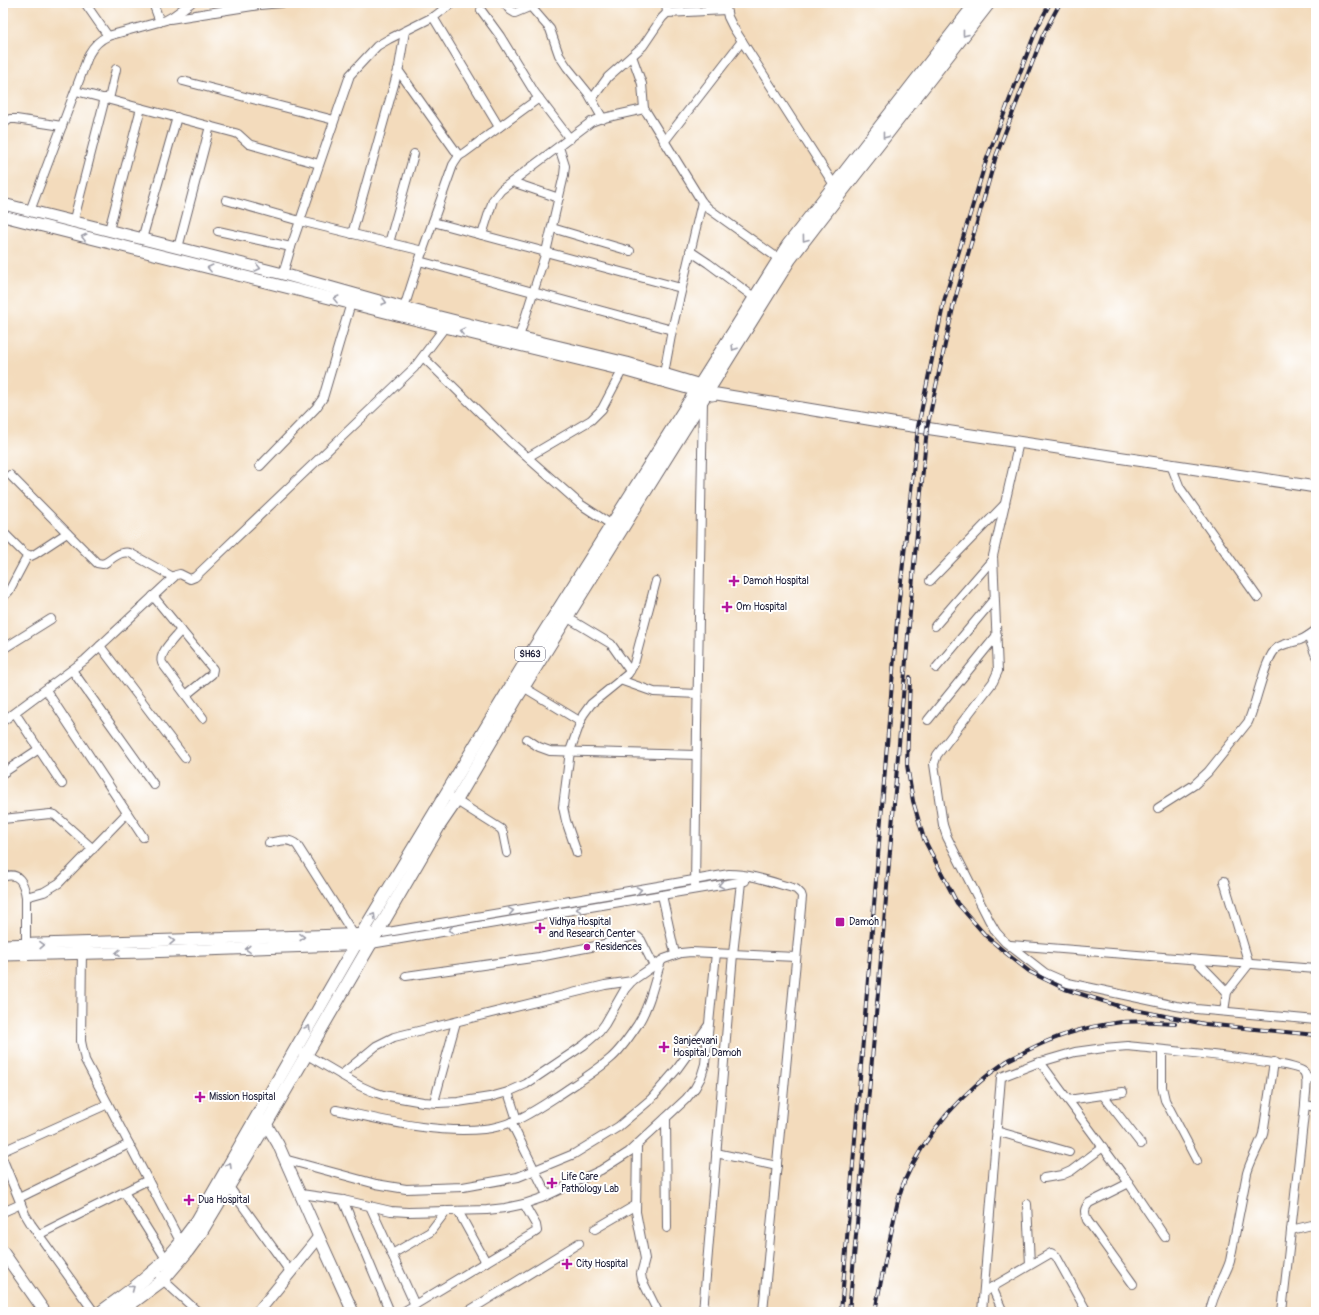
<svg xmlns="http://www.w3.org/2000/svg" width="1319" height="1315" font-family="Pangolin,sans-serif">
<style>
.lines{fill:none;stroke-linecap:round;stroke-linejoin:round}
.street-casing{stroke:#6b6368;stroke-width:10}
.secondary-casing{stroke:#6b6368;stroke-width:13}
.primary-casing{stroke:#6b6368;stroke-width:14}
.street{stroke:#fff;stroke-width:8}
.secondary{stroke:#fff;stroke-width:11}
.primary{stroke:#fff;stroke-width:12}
.rail-casing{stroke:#22223b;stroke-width:4}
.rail{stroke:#fff;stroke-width:2.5;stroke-dasharray:8;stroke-linecap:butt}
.oneway{stroke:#9c9ca7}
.poi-dot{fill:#b5179e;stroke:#fff;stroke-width:1.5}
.labels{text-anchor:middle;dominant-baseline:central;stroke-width:4;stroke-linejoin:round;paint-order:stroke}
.shield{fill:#fff;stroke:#646476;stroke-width:1}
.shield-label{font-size:9px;font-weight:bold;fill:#22223b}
.poi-label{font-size:10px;fill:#22223b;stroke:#fff;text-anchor:start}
</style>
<rect width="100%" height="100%" fill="#fff"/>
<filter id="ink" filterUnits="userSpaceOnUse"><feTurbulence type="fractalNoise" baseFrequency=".025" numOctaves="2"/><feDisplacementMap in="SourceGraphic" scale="8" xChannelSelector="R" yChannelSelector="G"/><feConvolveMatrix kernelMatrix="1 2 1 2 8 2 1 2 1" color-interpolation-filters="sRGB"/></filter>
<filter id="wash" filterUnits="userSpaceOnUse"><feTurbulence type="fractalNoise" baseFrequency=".012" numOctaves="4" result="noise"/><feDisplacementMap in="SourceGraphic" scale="16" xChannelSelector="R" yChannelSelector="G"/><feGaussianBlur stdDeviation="0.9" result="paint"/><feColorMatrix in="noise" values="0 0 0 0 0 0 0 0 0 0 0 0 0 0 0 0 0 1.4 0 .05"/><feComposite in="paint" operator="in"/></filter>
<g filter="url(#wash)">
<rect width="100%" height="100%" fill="#f3dbbc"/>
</g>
<g filter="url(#ink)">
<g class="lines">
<defs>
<g id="street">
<path d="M85 3 108 36"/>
<path d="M153 3 160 22"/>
<path d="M504 3 510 10 515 13 539 3"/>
<path d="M666 3 667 13"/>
<path d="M725 3 728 17 733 27 836 188"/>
<path d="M531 7 550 29 559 55 567 67 588 93 603 119"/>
<path d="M481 10 500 36 535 93 570 139"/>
<path d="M433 17 499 127"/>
<path d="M170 19 259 5 282 3"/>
<path d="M632 56 642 84 644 109 647 113 702 202 709 209 779 259"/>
<path d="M398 70 459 156"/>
<path d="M183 81 334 120"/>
<path d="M76 91 235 133 238 134 249 144 319 164"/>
<path d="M109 99 116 69"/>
<path d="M592 99 608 77 643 46 662 18 667 13 726 10"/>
<path d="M3 124 10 119H16L62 126"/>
<path d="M664 142 742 41"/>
<path d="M512 182 559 198"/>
<path d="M226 200 300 221 423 251"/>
<path d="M30 211 89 54C94 45 99 40 108 36L166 20 173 16 191 3"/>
<path d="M433 222 681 288"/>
<path d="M73 223 105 98"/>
<path d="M552 228 630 251"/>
<path d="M109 230 141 108"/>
<path d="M218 231 291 247"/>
<path d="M352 234 399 67 405 31"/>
<path d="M482 235 493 200 501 190 591 122 599 119 644 109"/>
<path d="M142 239 177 117"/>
<path d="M389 243 414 154"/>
<path d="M178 248 210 126"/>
<path d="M690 251 708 263 755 298"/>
<path d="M419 261 672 330"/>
<path d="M283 274 291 247 350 75 377 46 389 39 435 16 452 3"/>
<path d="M404 308 419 261 453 165 459 156 464 153 539 98"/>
<path d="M519 337 546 252 564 175 565 166 559 147"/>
<path d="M423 357 510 442 580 504 612 525"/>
<path d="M663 379 672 330 702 202"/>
<path d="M1019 442 993 556 998 671 993 682 937 755 934 764 943 825 947 837 989 920 996 932 1005 942 1045 973 1068 983 1176 1006 1196 1009 1316 1020"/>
<path d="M528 457 591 420 602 409 624 367"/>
<path d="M1171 465 1180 488 1258 598"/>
<path d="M260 466 316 408 323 398 351 303"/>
<path d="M10 475 97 563 103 564C112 560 119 550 130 553L173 577"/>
<path d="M3 532 24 553 31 556 35 554 67 533"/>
<path d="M930 581 1005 504"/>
<path d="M153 596 213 669 212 674 186 695"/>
<path d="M3 597 9 591 28 555"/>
<path d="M563 615 611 644 630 671"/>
<path d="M935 626 993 559"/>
<path d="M181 630C175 638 158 653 162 663L203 718"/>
<path d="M1308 636 1316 656"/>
<path d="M100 646 185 758"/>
<path d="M3 649 51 619"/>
<path d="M936 668 994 599"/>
<path d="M72 670 154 785"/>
<path d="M620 680 654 692 697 694"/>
<path d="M520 685 581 722"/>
<path d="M46 690 143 837"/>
<path d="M15 713 62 784"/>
<path d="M928 720 997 635"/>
<path d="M3 721 85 660 176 575 180 574 190 579 195 577 414 368 445 327"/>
<path d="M527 739 539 747 550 751 696 755"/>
<path d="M3 773 39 749"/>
<path d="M452 798 501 829 503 833 507 853"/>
<path d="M1158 808 1194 785 1208 772 1248 722C1256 706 1265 656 1277 648 1284 643 1293 643 1300 640 1306 638 1311 634 1316 630"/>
<path d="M3 819 50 814 55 815 93 849"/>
<path d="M269 843C279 841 288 837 297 845L354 935"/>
<path d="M577 853 566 821 563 807 570 751 583 715 591 704 628 674 634 664 656 581"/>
<path d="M3 877C19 871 24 883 26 897V945"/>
<path d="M695 889 697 726 703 400"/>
<path d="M662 895 675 954"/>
<path d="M26 897 44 892 59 883 127 813"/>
<path d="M376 934 729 874C752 874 774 883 796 889L801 894 802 897 763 1312"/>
<path d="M371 944 745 881"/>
<path d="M1010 945 1316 969"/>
<path d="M82 948 81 1041 85 1060 181 1243 183 1245"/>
<path d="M1196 960 1227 992"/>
<path d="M406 976 539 957 596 946 635 936 638 937 641 940 654 966"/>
<path d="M1224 1011 1227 992 1249 964 1224 881"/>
<path d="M1162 1050V1087L1165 1100 1197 1161"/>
<path d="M302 1052 360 1086 371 1091 383 1095 423 1102 438 1103 458 1102 490 1097 508 1092 526 1084 584 1045 599 1032 605 1024 625 989 632 981 664 959 681 953 691 952 796 957"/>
<path d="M1040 1062 1124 1176 1165 1237"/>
<path d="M341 1075 376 1046 394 1037 605 985 632 981"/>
<path d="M1306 1078 1316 1079"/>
<path d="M508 1092 517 1120"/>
<path d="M1103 1095 1141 1144"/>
<path d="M1068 1100 1123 1092"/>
<path d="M434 1102 456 1022"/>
<path d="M1305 1105 1316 1107"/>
<path d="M336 1110C384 1120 435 1134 484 1129 515 1126 540 1107 565 1091 580 1081 596 1071 610 1059 621 1050 630 1036 638 1024 650 1005 654 982 661 961"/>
<path d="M666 1118 667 1228"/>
<path d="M511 1122 547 1195"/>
<path d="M996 1131 1069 1152"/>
<path d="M637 1145 636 1212 645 1259 641 1274 642 1280 658 1312"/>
<path d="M3 1151 108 1104"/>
<path d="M716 1153 777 1166"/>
<path d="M284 1159 376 1184 406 1189 463 1187 518 1177 574 1154 618 1127 651 1099 677 1069 708 1026"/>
<path d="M3 1160 25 1214 31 1224 94 1312"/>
<path d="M1044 1178 1062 1175 1071 1171 1103 1147"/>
<path d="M1129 1183 1089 1203C1084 1209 1084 1212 1087 1220L1133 1284"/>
<path d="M227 1184 291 1273"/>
<path d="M124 1192 166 1259"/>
<path d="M301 1194 343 1200 391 1211 408 1212 487 1210 505 1208 524 1204 542 1198 601 1170 629 1152 686 1099 695 1088 701 1077 705 1064 716 953"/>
<path d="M19 1198 129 1144"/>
<path d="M343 1200 390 1312"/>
<path d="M1027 1204 1030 1264"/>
<path d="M370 1206 415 1305"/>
<path d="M458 1211 486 1262"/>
<path d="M3 1212 21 1204"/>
<path d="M595 1229 636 1205"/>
<path d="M1291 1230 1316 1224"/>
<path d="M38 1235 148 1180"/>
<path d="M392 1254 430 1232 446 1211"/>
<path d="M155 1270 163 1280 198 1312"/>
<path d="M992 1287 1003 1312"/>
<path d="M984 1292 1051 1253 1056 1256 1087 1312"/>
<path d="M403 1312 534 1233 537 1231 536 1225 524 1204"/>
<path d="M467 1312 579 1243"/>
<path d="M703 1312 733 954 741 882"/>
<path d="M982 1312 1001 1077 1037 1063 1075 1052 1104 1048 1128 1046C1151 1049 1296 1061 1304 1072 1309 1079 1305 1097 1305 1105L1282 1312"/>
<path d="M1210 1312C1212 1294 1225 1278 1230 1261L1247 1173C1251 1159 1259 1147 1263 1134L1274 1062"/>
</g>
<g id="secondary">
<path d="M3 204 283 274 404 308 519 337 627 363 697 384"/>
<path d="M3 216 445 327 623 370 712 395 717 394 892 423 1316 487"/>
<path d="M3 945 376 934"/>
<path d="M3 955 145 952 371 944"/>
<path d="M259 1119 266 1124 278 1144 319 1237 353 1312"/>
<path d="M3 1252 45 1312"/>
<path d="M258 1312 319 1237"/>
</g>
<g id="primary">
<path d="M101 1312C118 1299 135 1288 150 1274 169 1259 183 1240 197 1221L361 935 531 653 788 245 976 3"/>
<path d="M120 1312 163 1280 186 1253 200 1234 266 1124 439 826 456 801 519 694 790 259 840 194 989 3"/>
</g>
</defs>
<!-- street casing -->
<use href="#street" class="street-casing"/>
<!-- secondary casing -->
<use href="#secondary" class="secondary-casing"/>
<!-- primary casing -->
<use href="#primary" class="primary-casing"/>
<!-- street -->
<use href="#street" class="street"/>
<!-- secondary -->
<use href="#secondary" class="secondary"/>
<!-- primary -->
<use href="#primary" class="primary"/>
<defs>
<g id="rail">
<path d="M910 677 907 765 913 801 924 839 957 903 986 936 1007 954 1030 972 1065 989 1125 1008 1205 1024 1316 1035"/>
<path d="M841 1312 898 609 918 427 944 301 986 161 1037 28 1050 3"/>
<path d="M849 1312 879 982 914 565 927 428 954 303 996 156 1043 35 1060 3"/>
<path d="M875 1312C880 1284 886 1257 892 1229 895 1214 898 1196 904 1182 925 1133 963 1091 1007 1061 1013 1057 1020 1055 1026 1051 1054 1037 1083 1027 1115 1023 1135 1020 1155 1022 1175 1023"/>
</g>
</defs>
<!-- rail casing -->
<use href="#rail" class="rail-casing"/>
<!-- rail -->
<use href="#rail" class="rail"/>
</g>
<!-- one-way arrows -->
<defs><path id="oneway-chevron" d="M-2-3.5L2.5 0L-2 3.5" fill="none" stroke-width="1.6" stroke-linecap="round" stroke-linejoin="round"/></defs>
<g class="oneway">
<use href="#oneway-chevron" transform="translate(965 34) rotate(128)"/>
<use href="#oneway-chevron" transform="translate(885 136) rotate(128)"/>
<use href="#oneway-chevron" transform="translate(84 237) rotate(-166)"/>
<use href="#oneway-chevron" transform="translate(805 239) rotate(127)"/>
<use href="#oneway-chevron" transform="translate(210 268) rotate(-166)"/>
<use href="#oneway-chevron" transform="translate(258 268) rotate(14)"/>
<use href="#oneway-chevron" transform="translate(336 299) rotate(-166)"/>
<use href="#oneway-chevron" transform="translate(384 302) rotate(16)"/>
<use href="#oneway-chevron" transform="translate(462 331) rotate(-166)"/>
<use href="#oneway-chevron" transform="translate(734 348) rotate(122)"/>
<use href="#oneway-chevron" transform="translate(721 885) rotate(170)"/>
<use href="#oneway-chevron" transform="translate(639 890) rotate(-10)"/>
<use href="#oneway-chevron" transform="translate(579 909) rotate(171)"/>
<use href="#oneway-chevron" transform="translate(511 911) rotate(-10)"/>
<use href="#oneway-chevron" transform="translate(373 916) rotate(-59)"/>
<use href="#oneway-chevron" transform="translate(451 930) rotate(170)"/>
<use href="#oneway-chevron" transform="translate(302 937) rotate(-2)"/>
<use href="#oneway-chevron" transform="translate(172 941) rotate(-1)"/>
<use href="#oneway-chevron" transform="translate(42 945) rotate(-2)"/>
<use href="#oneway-chevron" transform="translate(248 949) rotate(178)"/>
<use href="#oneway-chevron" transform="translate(118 953) rotate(179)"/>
<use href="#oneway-chevron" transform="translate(308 1028) rotate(-60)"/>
<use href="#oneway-chevron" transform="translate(229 1165) rotate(-59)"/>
<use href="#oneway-chevron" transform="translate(132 1288) rotate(-37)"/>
</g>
</g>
<!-- markers -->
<g class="poi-dot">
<path d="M732 575h4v4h4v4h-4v4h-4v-4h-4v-4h4z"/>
<path d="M725 601h4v4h4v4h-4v4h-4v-4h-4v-4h4z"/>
<rect x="835" y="917" width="10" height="10" rx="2"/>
<path d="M538 922h4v4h4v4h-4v4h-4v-4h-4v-4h4z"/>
<circle cx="587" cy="947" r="4"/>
<path d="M662 1041h4v4h4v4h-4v4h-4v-4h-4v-4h4z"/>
<path d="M198 1091h4v4h4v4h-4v4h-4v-4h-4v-4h4z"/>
<path d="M550 1177h4v4h4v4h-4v4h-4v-4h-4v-4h4z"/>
<path d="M187 1194h4v4h4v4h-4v4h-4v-4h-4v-4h4z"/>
<path d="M565 1258h4v4h4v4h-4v4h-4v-4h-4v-4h4z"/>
</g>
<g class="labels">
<!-- shield labels -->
<rect class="shield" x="515" y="647" width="30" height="14" rx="3"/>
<g class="shield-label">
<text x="530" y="654">SH63</text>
</g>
<!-- poi labels -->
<g class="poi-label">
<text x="743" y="581">Damoh Hospital</text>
<text x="736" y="607">Om Hospital</text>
<text x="549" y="922">Vidhya Hospital<tspan x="549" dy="12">and Research Center</tspan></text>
<text x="849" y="922">Damoh</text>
<text x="595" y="947">Residences</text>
<text x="673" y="1041">Sanjeevani<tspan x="673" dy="12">Hospital, Damoh</tspan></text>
<text x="209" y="1097">Mission Hospital</text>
<text x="561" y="1177">Life Care<tspan x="561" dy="12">Pathology Lab</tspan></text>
<text x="198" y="1200">Dua Hospital</text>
<text x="576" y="1264">City Hospital</text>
</g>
</g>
<!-- margin -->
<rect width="1319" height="1315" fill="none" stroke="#fff" stroke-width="16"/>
</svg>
